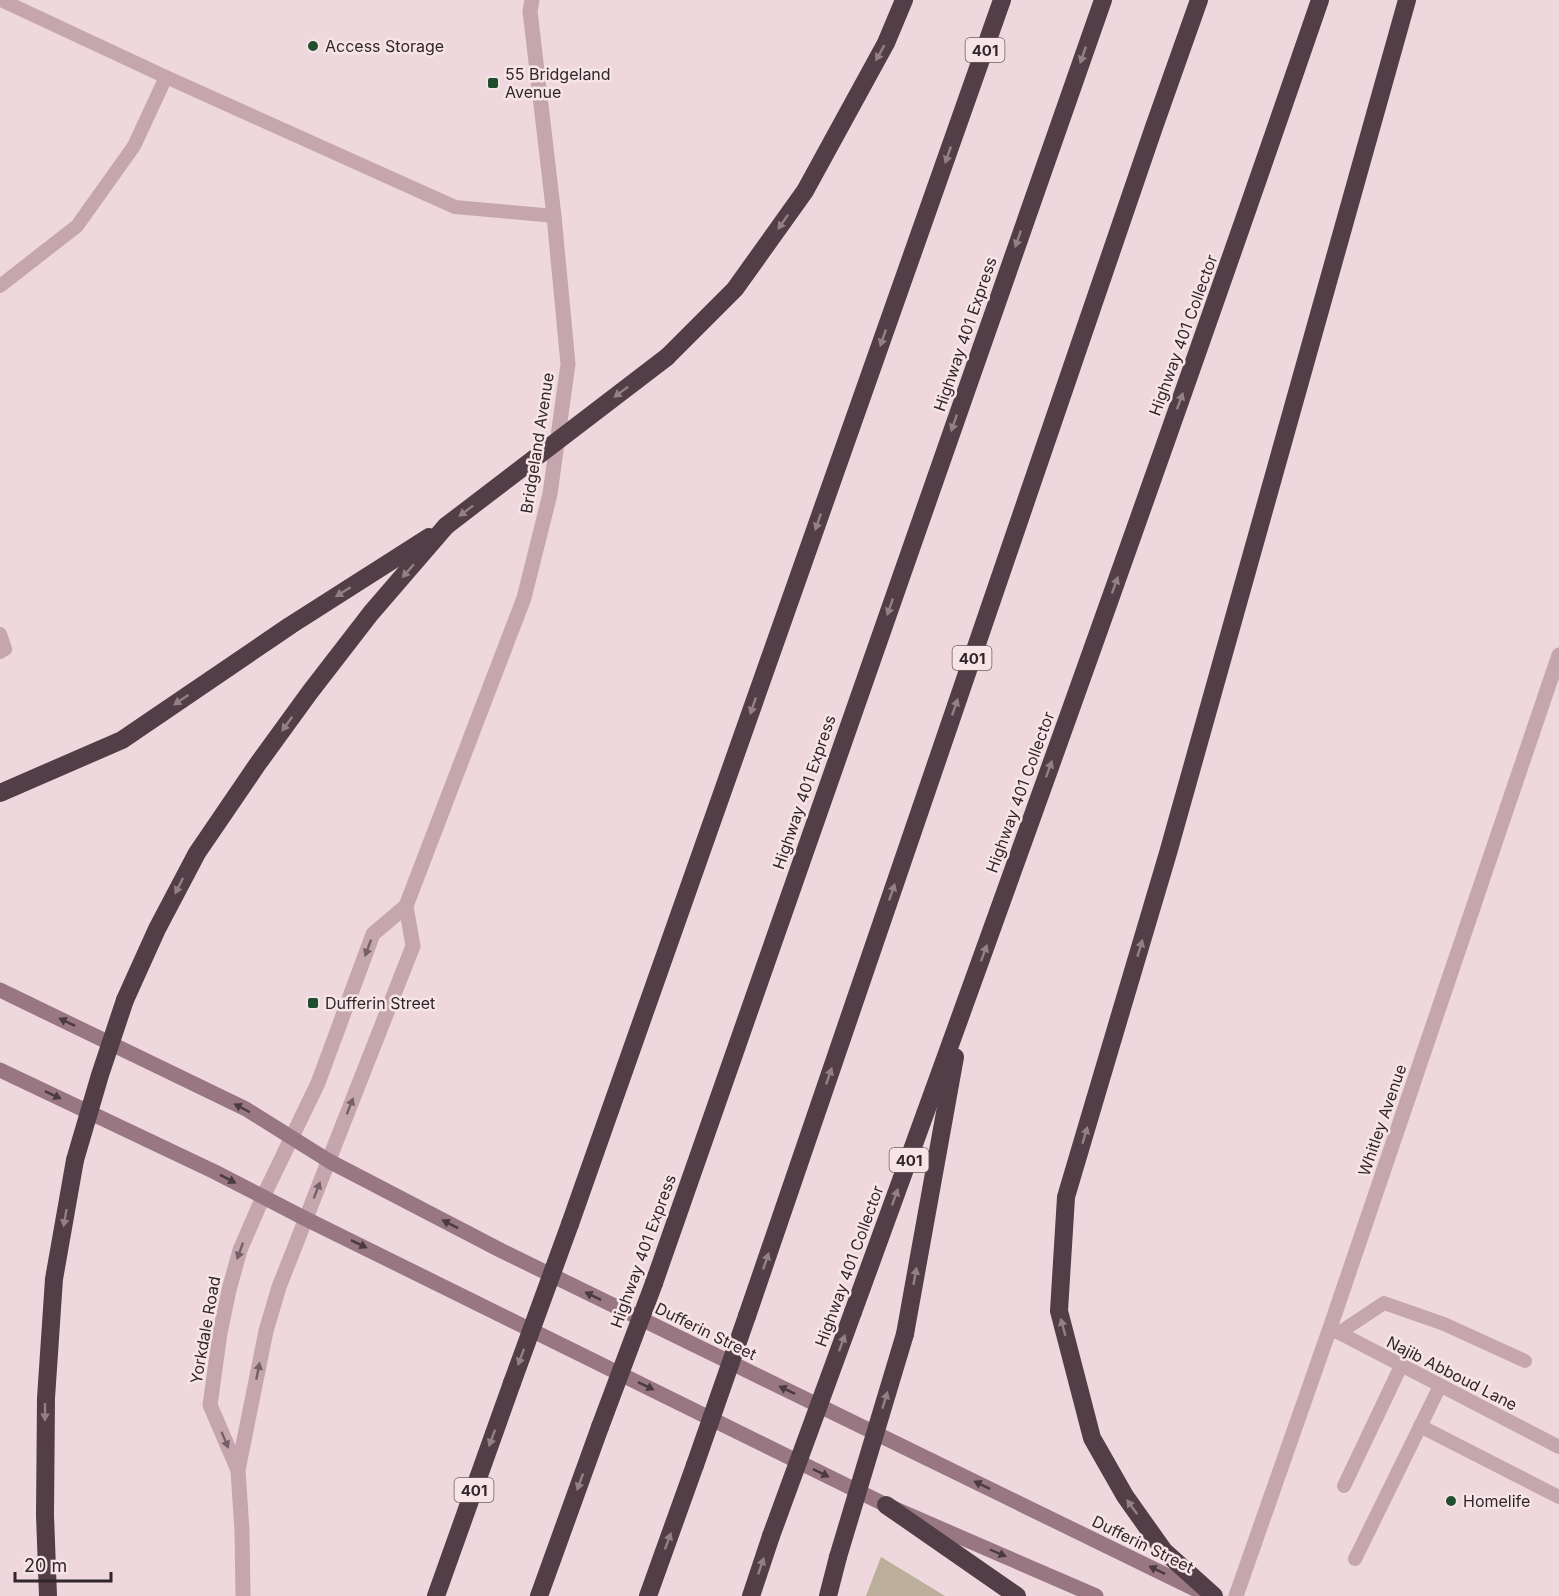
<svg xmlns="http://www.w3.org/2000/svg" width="1559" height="1596" font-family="Inter,sans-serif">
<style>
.green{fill:#bbae9a}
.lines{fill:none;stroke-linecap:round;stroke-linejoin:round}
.service{stroke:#c5a6ae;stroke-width:14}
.minor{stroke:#c5a6ae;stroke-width:15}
.tertiary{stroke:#c5a6ae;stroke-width:15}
.secondary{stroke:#987783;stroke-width:15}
.motorway{stroke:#513e46;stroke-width:18}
.motorway-bridge{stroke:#513e46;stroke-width:18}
.oneway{fill:#938086}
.oneway2{fill:#746066}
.oneway3{fill:#4b3a41}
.poi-dot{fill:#204e2f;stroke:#f6e4e7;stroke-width:2}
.labels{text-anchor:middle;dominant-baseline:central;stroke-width:5;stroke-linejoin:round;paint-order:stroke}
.shield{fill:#f6e4e7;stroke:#6c5f63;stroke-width:1.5}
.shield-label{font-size:15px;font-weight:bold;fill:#31262b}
.poi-label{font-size:16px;fill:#31262b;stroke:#f6e4e7;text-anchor:start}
.street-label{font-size:16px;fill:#31262b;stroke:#f6e4e7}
</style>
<rect width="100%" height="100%" fill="#eed8dd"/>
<!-- green -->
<path class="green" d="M881 1557 945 1596H866Z"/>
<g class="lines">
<!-- service -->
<g class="service">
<path d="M1 0 166 77 455 207 554 216"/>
<path d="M0 286 77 226 134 146 166 77"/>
<path d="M0 634 5 649 0 652"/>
<path d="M1330 1328 1559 1447"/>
<path d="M1339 1333 1384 1303 1444 1324 1525 1361"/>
<path d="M1420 1426 1559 1497"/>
<path d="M1344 1486 1401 1366"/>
<path d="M1355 1559 1440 1386"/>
</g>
<!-- minor -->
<path class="minor" d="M1236 1596 1330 1328 1559 655"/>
<!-- tertiary -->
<g class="tertiary">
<path d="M238 1470 210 1405 220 1333 229 1290 240 1250 263 1197 318 1083 373 934 406 906 524 598 550 494 568 364 554 216 530 11 532 0"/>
<path d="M243 1596 242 1531 238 1470 266 1331 279 1287 413 946 406 906"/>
</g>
<!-- secondary -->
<g class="secondary">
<path d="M0 990 246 1109 329 1161 502 1251 1207 1595"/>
<path d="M0 1070 215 1172 306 1219 886 1505 1096 1596"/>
</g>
<!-- motorway -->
<g class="motorway">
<path d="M667 357 735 289 805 191 886 43 904 0"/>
<path d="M0 793 122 740 291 625 429 537"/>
<path d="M125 1000 157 929 197 853 257 765 310 692 371 613 446 526"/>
<path d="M570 1224 1002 0"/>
<path d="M654 1283 1103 0"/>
<path d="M853 1312C1012 876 1169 439 1320 0"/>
<path d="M747 1316 1154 127 1199 0"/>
<path d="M905 1334 955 1057"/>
<path d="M886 1505 1017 1596"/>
<path d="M48 1596 45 1515 46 1398 54 1279 75 1160"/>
<path d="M436 1596 512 1383"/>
<path d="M539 1596 600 1427"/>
<path d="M648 1596 695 1465"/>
<path d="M751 1596 771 1536"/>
<path d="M828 1596 838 1557"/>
<path d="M1214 1596 1164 1551 1125 1496 1092 1438 1059 1311 1066 1197 1168 853 1407 0"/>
</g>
<!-- motorway-bridge -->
<g class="motorway-bridge">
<path d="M446 526 667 357"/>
<path d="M75 1160 100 1075 125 1000"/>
<path d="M512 1383 570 1224"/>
<path d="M600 1427 654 1283"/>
<path d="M695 1465 747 1316"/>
<path d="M771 1536 853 1312"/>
<path d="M838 1557 905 1334"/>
</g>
</g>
<!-- one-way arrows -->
<defs><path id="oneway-solid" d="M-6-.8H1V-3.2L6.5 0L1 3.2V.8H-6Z" transform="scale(1.5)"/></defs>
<g class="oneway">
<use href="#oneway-solid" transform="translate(880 53) rotate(119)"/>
<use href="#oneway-solid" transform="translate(1083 55) rotate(109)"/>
<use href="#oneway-solid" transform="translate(948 155) rotate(109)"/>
<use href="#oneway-solid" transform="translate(783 222) rotate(125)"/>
<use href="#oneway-solid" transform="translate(1018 239) rotate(109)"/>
<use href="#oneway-solid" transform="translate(883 338) rotate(109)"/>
<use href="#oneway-solid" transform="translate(621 392) rotate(143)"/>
<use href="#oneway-solid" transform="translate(1180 401) rotate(-70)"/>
<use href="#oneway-solid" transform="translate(954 423) rotate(109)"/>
<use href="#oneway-solid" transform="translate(466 511) rotate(143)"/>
<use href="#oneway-solid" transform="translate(818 522) rotate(109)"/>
<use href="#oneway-solid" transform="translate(408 571) rotate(131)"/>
<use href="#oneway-solid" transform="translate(1115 585) rotate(-70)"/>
<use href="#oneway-solid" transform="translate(343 592) rotate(148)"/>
<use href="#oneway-solid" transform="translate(890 607) rotate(109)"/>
<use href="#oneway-solid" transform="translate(181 700) rotate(146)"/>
<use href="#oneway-solid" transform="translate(753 706) rotate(109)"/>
<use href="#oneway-solid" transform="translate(955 707) rotate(-71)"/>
<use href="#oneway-solid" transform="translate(287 724) rotate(126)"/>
<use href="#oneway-solid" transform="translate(1049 769) rotate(-70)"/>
<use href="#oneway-solid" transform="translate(179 886) rotate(117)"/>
<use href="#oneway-solid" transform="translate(892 892) rotate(-71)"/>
<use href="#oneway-solid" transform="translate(1140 948) rotate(-73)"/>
<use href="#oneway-solid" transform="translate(984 953) rotate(-70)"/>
<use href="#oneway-solid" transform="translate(829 1076) rotate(-71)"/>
<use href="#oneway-solid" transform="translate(1085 1135) rotate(-73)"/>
<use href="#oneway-solid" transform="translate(895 1197) rotate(-70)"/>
<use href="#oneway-solid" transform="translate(65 1218) rotate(100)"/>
<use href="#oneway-solid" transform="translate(766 1261) rotate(-71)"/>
<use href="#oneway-solid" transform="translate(915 1276) rotate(-80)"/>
<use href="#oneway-solid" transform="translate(1063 1327) rotate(-105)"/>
<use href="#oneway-solid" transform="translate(842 1343) rotate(-70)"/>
<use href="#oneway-solid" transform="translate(521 1357) rotate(110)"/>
<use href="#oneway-solid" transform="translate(885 1400) rotate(-73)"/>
<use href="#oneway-solid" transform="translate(45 1412) rotate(90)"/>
<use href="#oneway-solid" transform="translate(492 1438) rotate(110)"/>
<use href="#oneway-solid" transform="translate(580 1482) rotate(110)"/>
<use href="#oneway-solid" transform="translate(1132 1507) rotate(-126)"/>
<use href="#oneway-solid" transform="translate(668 1541) rotate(-70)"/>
<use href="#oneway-solid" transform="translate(761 1566) rotate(-71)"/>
</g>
<g class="oneway2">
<use href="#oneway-solid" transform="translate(368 948) rotate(110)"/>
<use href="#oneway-solid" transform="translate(350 1106) rotate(-69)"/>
<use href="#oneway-solid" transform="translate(317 1190) rotate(-69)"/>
<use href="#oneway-solid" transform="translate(240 1251) rotate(110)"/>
<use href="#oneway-solid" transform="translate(258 1371) rotate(-79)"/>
<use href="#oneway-solid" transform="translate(225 1440) rotate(67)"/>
</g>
<g class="oneway3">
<use href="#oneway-solid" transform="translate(67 1022) rotate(-154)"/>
<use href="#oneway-solid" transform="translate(53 1095) rotate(25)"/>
<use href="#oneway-solid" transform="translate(242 1108) rotate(-152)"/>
<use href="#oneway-solid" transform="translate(228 1179) rotate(27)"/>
<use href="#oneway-solid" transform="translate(450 1224) rotate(-153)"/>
<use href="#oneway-solid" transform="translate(359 1244) rotate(26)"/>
<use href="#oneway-solid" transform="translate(593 1296) rotate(-154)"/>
<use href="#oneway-solid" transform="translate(646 1386) rotate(26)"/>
<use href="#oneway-solid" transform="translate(787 1390) rotate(-154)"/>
<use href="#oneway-solid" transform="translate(821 1473) rotate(26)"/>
<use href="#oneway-solid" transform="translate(982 1485) rotate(-154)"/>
<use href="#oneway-solid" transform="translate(998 1553) rotate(23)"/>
<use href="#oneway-solid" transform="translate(1157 1570) rotate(-154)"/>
</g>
<!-- markers -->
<g class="poi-dot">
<circle cx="313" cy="46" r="6"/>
<rect x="487" y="77" width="12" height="12" rx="3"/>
<rect x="307" y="997" width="12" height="12" rx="3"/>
<circle cx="1451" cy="1501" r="6"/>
</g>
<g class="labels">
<!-- shield labels -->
<g class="shield">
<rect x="965.5" y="38" width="39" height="24" rx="4.5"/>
<rect x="952.5" y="646" width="39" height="24" rx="4.5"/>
<rect x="889.5" y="1148" width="39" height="24" rx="4.5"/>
<rect x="454.5" y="1478" width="39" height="24" rx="4.5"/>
</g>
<g class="shield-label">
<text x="985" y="50">401</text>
<text x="972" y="658">401</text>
<text x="909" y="1160">401</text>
<text x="474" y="1490">401</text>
</g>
<!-- poi labels -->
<g class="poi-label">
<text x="325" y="46">Access Storage</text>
<text x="505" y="74">55 Bridgeland<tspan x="505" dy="18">Avenue</tspan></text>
<text x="325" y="1003">Dufferin Street</text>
<text x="1463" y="1501">Homelife</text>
</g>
<!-- street labels -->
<g class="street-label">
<text transform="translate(965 334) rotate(-71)">Highway 401 Express</text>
<text transform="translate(1183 335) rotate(-70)">Highway 401 Collector</text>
<text transform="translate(537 443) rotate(-81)">Bridgeland Avenue</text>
<text transform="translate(804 792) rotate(-71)">Highway 401 Express</text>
<text transform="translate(1020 792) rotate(-70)">Highway 401 Collector</text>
<text transform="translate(1382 1120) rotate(-71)">Whitley Avenue</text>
<text transform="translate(643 1251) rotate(-70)">Highway 401 Express</text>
<text transform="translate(849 1266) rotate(-70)">Highway 401 Collector</text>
<text transform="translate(205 1330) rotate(-80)">Yorkdale Road</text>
<text transform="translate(706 1331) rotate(26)">Dufferin Street</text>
<text transform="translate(1452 1373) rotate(27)">Najib Abboud Lane</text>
<text transform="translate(1143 1544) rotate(26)">Dufferin Street</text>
</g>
</g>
<!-- scale -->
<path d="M15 1572v9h96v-9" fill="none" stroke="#31262b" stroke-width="3"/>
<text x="24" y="1572" font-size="18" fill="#31262b" stroke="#f6e4e7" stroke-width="4.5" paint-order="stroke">20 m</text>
</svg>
